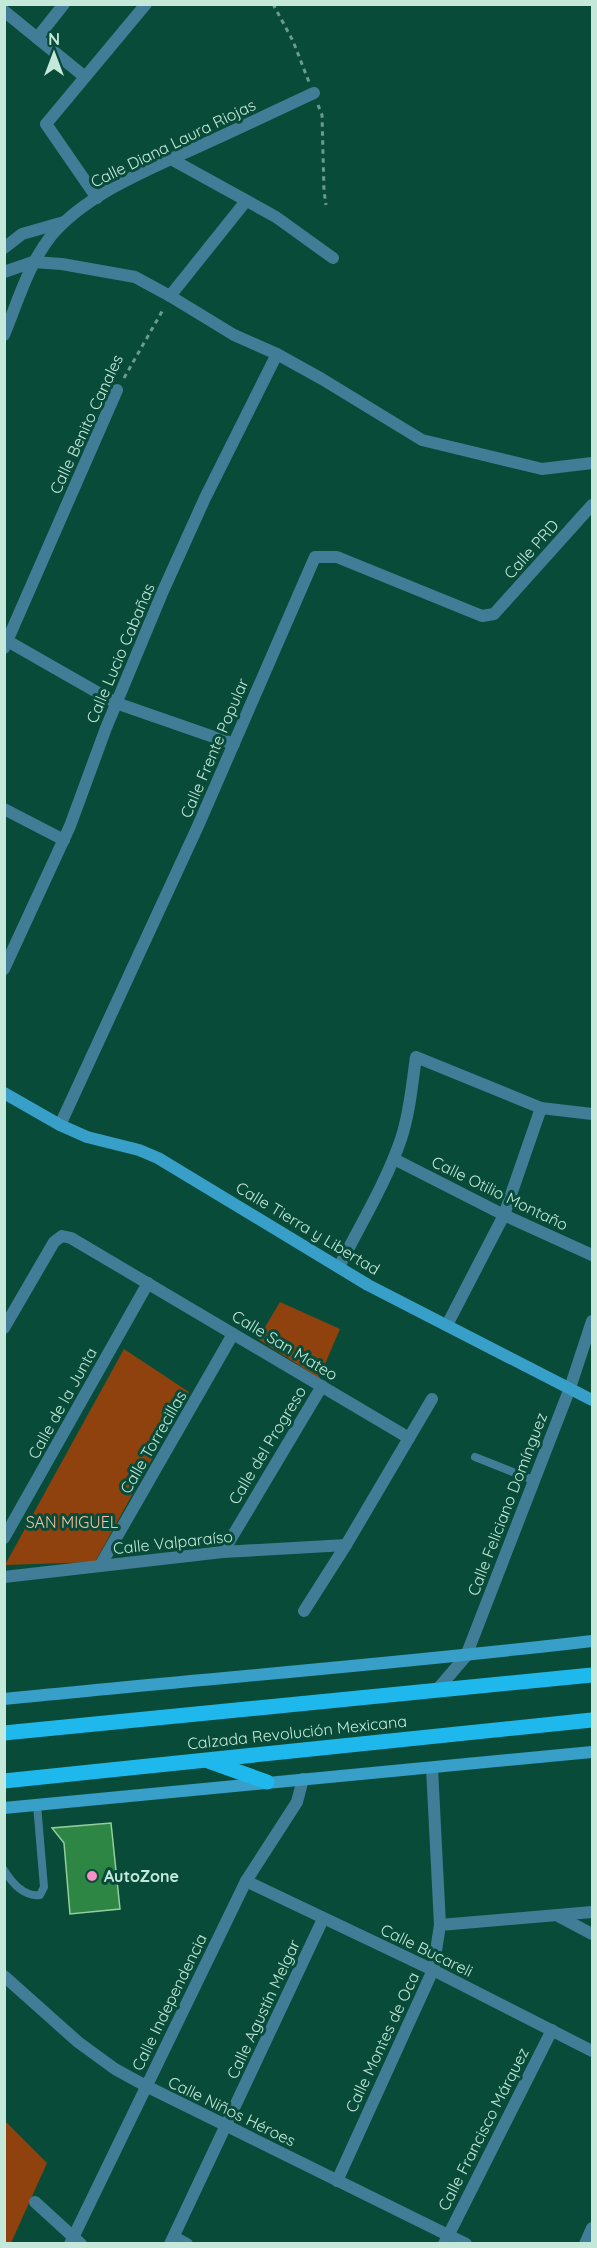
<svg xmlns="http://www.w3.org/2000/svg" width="597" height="2248" font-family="Quicksand,sans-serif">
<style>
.green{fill:#8f420d}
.building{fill:#2d8644;stroke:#96cd9e;stroke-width:1.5}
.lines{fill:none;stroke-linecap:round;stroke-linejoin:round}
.path{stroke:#699c8c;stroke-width:3;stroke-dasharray:4.5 4.5;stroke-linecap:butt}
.lane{stroke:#427d97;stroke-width:8}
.street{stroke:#427d97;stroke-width:12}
.secondary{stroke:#379fc8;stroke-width:12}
.primary{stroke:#1fb8ed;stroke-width:15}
.poi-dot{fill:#fa8fc6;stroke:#094b39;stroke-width:2}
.labels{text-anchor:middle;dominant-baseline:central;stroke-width:6;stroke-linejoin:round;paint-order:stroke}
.street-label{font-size:16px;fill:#c4e9da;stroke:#094b39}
.park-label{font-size:16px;fill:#fac1a3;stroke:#094b39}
.poi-label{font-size:16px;font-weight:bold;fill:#c4e9da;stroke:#094b39;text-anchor:start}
</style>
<rect width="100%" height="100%" fill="#094b39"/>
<!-- green -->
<g class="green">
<path d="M280 1302 340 1329 319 1378 258 1339Z"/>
<path d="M124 1349 189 1392 95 1562 5 1565Z"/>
<path d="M4 2120 47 2163 11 2243H5Z"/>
</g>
<!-- building -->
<path class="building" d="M111 1823 120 1909 70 1914 64 1843 52 1828Z"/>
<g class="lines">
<!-- path -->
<g class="path">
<path d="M273 4 293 41 309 82"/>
<path d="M318 105 322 115 324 191 326 205"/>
<path d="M124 378 164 308"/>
</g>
<!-- lane -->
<g class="lane">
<path d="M475 1457 533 1480"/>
<path d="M4 1870C12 1883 24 1897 40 1895L44 1887 37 1805"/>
</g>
<!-- street -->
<g class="street">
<path d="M4 11 85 77"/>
<path d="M37 38 64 4"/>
<path d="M171 159 276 217 333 258"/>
<path d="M97 198 46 124 146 4"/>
<path d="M4 248 22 234 64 222"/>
<path d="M4 272 33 262 62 264 135 277 170 296 234 335 277 354 322 379 422 440 542 469 592 463"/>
<path d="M170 296 246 201"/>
<path d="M4 335C18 301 28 265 51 236 87 193 152 168 202 145 240 128 277 110 314 93"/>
<path d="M4 639 116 703 234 744"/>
<path d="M4 648 117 390"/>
<path d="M4 809 64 840"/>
<path d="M4 969 70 826 106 728 163 591 205 498 277 354"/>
<path d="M60 1125 198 826 315 557H337L482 616 494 614 592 505"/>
<path d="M394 1159 504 1215 592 1255"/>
<path d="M339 1267C360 1225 386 1183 401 1139 410 1112 412 1084 416 1057L541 1108 592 1114"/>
<path d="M447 1325 504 1215 541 1108"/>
<path d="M4 1328 54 1242 62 1236 71 1238 409 1438 346 1545 304 1611"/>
<path d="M409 1438 432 1399"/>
<path d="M4 1538 148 1283"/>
<path d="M223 1552 322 1386"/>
<path d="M100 1566 233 1334"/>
<path d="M4 1577 223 1552 346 1545"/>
<path d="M436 1691 466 1656 570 1388 592 1321"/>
<path d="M246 1881 433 1970 592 2051"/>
<path d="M558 1916 592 1934"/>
<path d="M440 1925 592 1912"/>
<path d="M4 1976 78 2042 115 2069 146 2086 466 2244"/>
<path d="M337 2181 433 1970 440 1925 432 1768"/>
<path d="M35 2202 81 2244"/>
<path d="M174 2237 187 2244"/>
<path d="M70 2244 246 1881 297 1802 303 1779"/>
<path d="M170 2244 323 1919"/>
<path d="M444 2244 552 2030"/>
<path d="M585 2244 592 2228"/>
</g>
<!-- secondary -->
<g class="secondary">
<path d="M4 1093 60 1125 87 1137 139 1150 158 1158 368 1285 592 1400"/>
<path d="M4 1699C200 1679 397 1664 592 1641"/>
<path d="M4 1808 592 1752"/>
</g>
<!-- primary -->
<g class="primary">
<path d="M4 1733 592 1675"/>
<path d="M208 1761 267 1782"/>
<path d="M4 1781 592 1720"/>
</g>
</g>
<!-- markers -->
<circle class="poi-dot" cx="92" cy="1876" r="6"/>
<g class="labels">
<!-- street labels -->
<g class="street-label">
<text transform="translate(173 143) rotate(-26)">Calle Diana Laura Riojas</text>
<text transform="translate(86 424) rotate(-65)">Calle Benito Canales</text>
<text transform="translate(531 549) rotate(-48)">Calle PRD</text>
<text transform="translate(120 653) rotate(-67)">Calle Lucio Cabañas</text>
<text transform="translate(214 748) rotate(-67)">Calle Frente Popular</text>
<text transform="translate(500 1193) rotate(26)">Calle Otilio Montaño</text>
<text transform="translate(308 1228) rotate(31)">Calle Tierra y Libertad</text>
<text transform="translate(285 1345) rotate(31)">Calle San Mateo</text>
<text transform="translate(62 1403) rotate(-61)">Calle de la Junta</text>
<text transform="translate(153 1442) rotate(-60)">Calle Torrecillas</text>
<text transform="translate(267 1445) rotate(-59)">Calle del Progreso</text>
<text transform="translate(507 1504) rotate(-69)">Calle Feliciano Domínguez</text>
<text transform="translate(173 1542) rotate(-6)">Calle Valparaíso</text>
<text transform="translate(297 1732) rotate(-6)">Calzada Revolución Mexicana</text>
<text transform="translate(427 1950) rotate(26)">Calle Bucareli</text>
<text transform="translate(169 2002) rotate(-64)">Calle Independencia</text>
<text transform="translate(263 2009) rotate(-65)">Calle Agustín Melgar</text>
<text transform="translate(382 2042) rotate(-65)">Calle Montes de Oca</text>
<text transform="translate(232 2111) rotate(26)">Calle Niños Héroes</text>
<text transform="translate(483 2129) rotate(-63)">Calle Francisco Márquez</text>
</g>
<!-- park labels -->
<g class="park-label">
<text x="72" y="1522">SAN MIGUEL</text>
</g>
<!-- poi labels -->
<g class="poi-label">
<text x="104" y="1876">AutoZone</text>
</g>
</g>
<!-- border -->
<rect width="597" height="2248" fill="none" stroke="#c4e9da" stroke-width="12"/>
<!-- north arrow -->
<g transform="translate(54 54)" stroke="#094b39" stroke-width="4.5" paint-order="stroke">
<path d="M0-4.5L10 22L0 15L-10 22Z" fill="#c4e9da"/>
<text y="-9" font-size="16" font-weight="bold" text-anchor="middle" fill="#c4e9da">N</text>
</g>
</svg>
